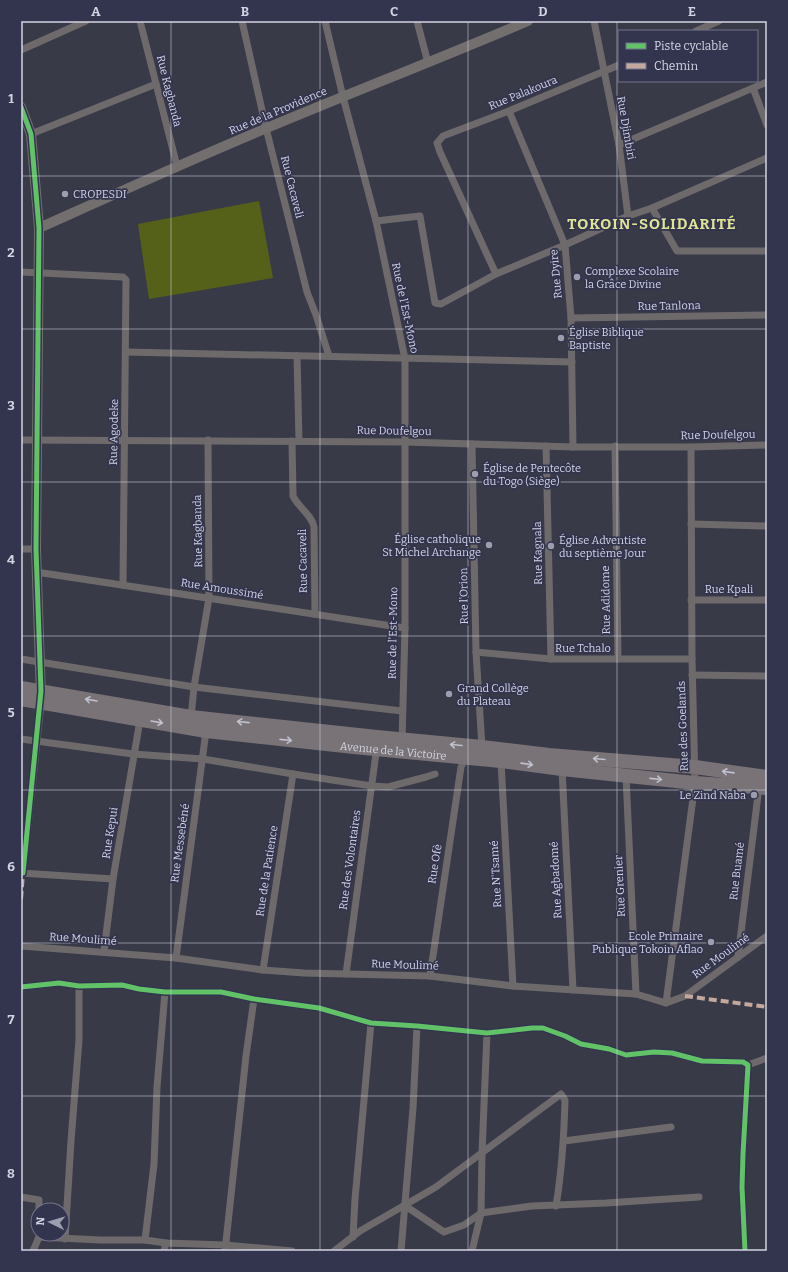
<svg xmlns="http://www.w3.org/2000/svg" width="788" height="1272" font-family="Bitter,serif">
<style>
.green{fill:#556118}
.lines{fill:none;stroke-linecap:round;stroke-linejoin:round}
.street{stroke:#6e6a6c;stroke-width:7}
.secondary{stroke:#746f6f;stroke-width:10}
.highway{stroke:#797276;stroke-width:14}
.quiet{stroke:#c3a89e;stroke-width:4;stroke-dasharray:8 4;stroke-linecap:butt}
.cycleway-casing{stroke:#33344e;stroke-width:8}
.cycleway{stroke:#61c268;stroke-width:5}
.oneway{stroke:#c0c0ce}
.grid{fill:none;stroke:#d2d4e4;stroke-width:1;stroke-opacity:0.55}
.poi-dot{fill:#9c9ead;stroke:#33344e;stroke-width:1.5}
.labels{text-anchor:middle;dominant-baseline:central;stroke-width:3.5;stroke-linejoin:round;paint-order:stroke}
.street-label{font-size:11px;fill:#d2d4e4;stroke:#33344e}
.poi-label{font-size:11px;fill:#d2d4e4;stroke:#33344e;text-anchor:start}
.district-label{font-size:15px;font-weight:bold;letter-spacing:1px;fill:#dfe496;stroke:#33344e}
.neatline{fill:none;stroke:#d2d4e4;stroke-width:1.5}
.grid-label{font-size:13px;text-anchor:middle;font-weight:bold;fill:#d2d4e4}
</style>
<rect width="100%" height="100%" fill="#393a48"/>
<!-- green -->
<path class="green" d="M259 201 273 278 149 299 138 224Z"/>
<g class="lines">
<!-- street -->
<g class="street">
<path d="M140 21 177 166"/>
<path d="M242 21 266 128 307 292 316 315 329 356"/>
<path d="M325 21 343 97 376 221 405 359V628L402 741"/>
<path d="M417 21 428 63"/>
<path d="M594 21 619 145 628 216"/>
<path d="M696 31 719 21"/>
<path d="M21 50 86 21"/>
<path d="M753 88 767 125"/>
<path d="M509 111 565 245 571 318 573 447"/>
<path d="M31 134 156 84"/>
<path d="M619 145 767 82"/>
<path d="M652 208 677 251H767"/>
<path d="M376 221 420 216 435 303 441 304 496 274 565 245 628 216 652 208 767 158"/>
<path d="M21 272 123 277 126 280 123 585"/>
<path d="M496 274 440 152 437 143 443 136 509 111 619 65"/>
<path d="M571 318 767 315"/>
<path d="M126 352 572 362"/>
<path d="M297 356 299 441"/>
<path d="M21 440 405 442 573 447H691L767 445"/>
<path d="M292 441 293 496C298 507 312 515 314 527L315 614"/>
<path d="M472 444 476 652 482 747"/>
<path d="M546 446 551 659"/>
<path d="M615 446 618 659"/>
<path d="M691 524 767 526"/>
<path d="M21 549H36"/>
<path d="M36 572 405 628"/>
<path d="M691 600H767"/>
<path d="M476 652 551 659H692"/>
<path d="M21 659 194 687 402 711"/>
<path d="M692 675 767 676"/>
<path d="M191 717 194 687 209 598 208 440"/>
<path d="M21 739 133 754 203 759 293 774 372 786 388 787 426 777 435 774"/>
<path d="M501 761 513 986"/>
<path d="M562 769 573 990"/>
<path d="M626 776 636 994"/>
<path d="M21 873 113 879"/>
<path d="M23 873 41 703"/>
<path d="M21 946 176 958 263 970 304 973 430 976 513 986 636 994 666 1003 685 996 767 936"/>
<path d="M104 951 113 879 140 720"/>
<path d="M738 957 759 787"/>
<path d="M176 958 206 731"/>
<path d="M263 970 293 774"/>
<path d="M346 974 377 746"/>
<path d="M430 976 461 767 466 757"/>
<path d="M21 987 59 983 79 986 122 985 139 989 165 992H221L254 999 319 1008 371 1023 417 1026 487 1033 532 1028H543L565 1036 581 1044 609 1049 626 1055 654 1052 672 1053 702 1061 743 1062 748 1065 743 1154 742 1187 745 1251"/>
<path d="M666 1003 695 783 692 659 691 447"/>
<path d="M748 1065 767 1058"/>
<path d="M564 1141 671 1127"/>
<path d="M21 1197 39 1200V1210"/>
<path d="M404 1205 444 1232 464 1225 481 1213 532 1206 606 1203 699 1197"/>
<path d="M38 1222V1231"/>
<path d="M353 1237 355 1199 371 1023"/>
<path d="M65 1239 71 1141 79 1040V986"/>
<path d="M145 1240 154 1164 157 1087 165 992"/>
<path d="M33 1251 39 1237 100 1240H145L166 1243 225 1245 292 1251"/>
<path d="M164 1251 166 1243"/>
<path d="M225 1251 246 1056 254 999"/>
<path d="M334 1251 360 1231 436 1187 561 1094 565 1100C564 1136 562 1170 556 1206"/>
<path d="M401 1251 413 1108 417 1026"/>
<path d="M472 1251 481 1213 482 1153 487 1033"/>
</g>
<!-- secondary -->
<g class="secondary">
<path d="M21 107 31 134 39 228 36 549 41 697"/>
<path d="M39 228C115 194 190 160 267 128 353 92 441 58 528 21"/>
</g>
<!-- highway -->
<g class="highway">
<path d="M21 688 191 717 377 737 482 747 549 755 695 767 767 777"/>
<path id="s1" d="M21 699 206 731 354 747 501 761 562 769 695 783 767 788"/>
</g>
<!-- quiet -->
<g class="quiet">
<path d="M21 899 23 873"/>
<path d="M685 996 767 1007"/>
</g>
<defs>
<g id="cycleway">
<path d="M21 107 31 134 39 228 36 549 41 691 23 873"/>
<path d="M21 987 59 983 79 986 122 985 139 989 165 992H221L254 999 319 1008 371 1023 417 1026 487 1033 532 1028H543L565 1036 581 1044 609 1049 626 1055 654 1052 672 1053 702 1061 743 1062 748 1065 743 1154 742 1187 745 1251"/>
</g>
</defs>
<!-- cycleway casing -->
<use href="#cycleway" class="cycleway-casing"/>
<!-- cycleway -->
<use href="#cycleway" class="cycleway"/>
</g>
<!-- one-way arrows -->
<defs><path id="oneway-shaft" d="M-6 0H5M1.5-3L5.5 0L1.5 3" fill="none" stroke-width="1.6" stroke-linecap="round" stroke-linejoin="round"/></defs>
<g class="oneway">
<use href="#oneway-shaft" transform="translate(91 700) rotate(-170)"/>
<use href="#oneway-shaft" transform="translate(157 722) rotate(10)"/>
<use href="#oneway-shaft" transform="translate(243 722) rotate(-174)"/>
<use href="#oneway-shaft" transform="translate(286 740) rotate(6)"/>
<use href="#oneway-shaft" transform="translate(456 745) rotate(-175)"/>
<use href="#oneway-shaft" transform="translate(599 759) rotate(-175)"/>
<use href="#oneway-shaft" transform="translate(527 764) rotate(8)"/>
<use href="#oneway-shaft" transform="translate(728 772) rotate(-172)"/>
<use href="#oneway-shaft" transform="translate(656 779) rotate(6)"/>
</g>
<!-- grid -->
<path class="grid" d="M171 21V1251M320 21V1251M468 21V1251M617 21V1251M21 176H767M21 329H767M21 482H767M21 636H767M21 790H767M21 943H767M21 1096H767"/>
<!-- markers -->
<g class="poi-dot">
<circle cx="65" cy="194" r="4"/>
<circle cx="577" cy="277" r="4"/>
<circle cx="561" cy="338" r="4"/>
<circle cx="475" cy="474" r="4"/>
<circle cx="489" cy="545" r="4"/>
<circle cx="551" cy="546" r="4"/>
<circle cx="449" cy="694" r="4"/>
<circle cx="754" cy="795" r="4"/>
<circle cx="711" cy="942" r="4"/>
</g>
<g class="labels">
<!-- street labels -->
<g class="street-label">
<text transform="translate(169 91) rotate(76)">Rue Kagbanda</text>
<text transform="translate(523 93) rotate(-22)">Rue Palakoura</text>
<text transform="translate(278 111) rotate(-23)">Rue de la Providence</text>
<text transform="translate(626 128) rotate(80)">Rue Djimbiri</text>
<text transform="translate(292 187) rotate(76)">Rue Cacaveli</text>
<text transform="translate(556 274) rotate(-95)">Rue Dyire</text>
<text transform="translate(669 306) rotate(-1)">Rue Tanlona</text>
<text transform="translate(405 308) rotate(78)">Rue de l'Est-Mono</text>
<text transform="translate(394 431) rotate(1)">Rue Doufelgou</text>
<text transform="translate(114 432) rotate(-89)">Rue Agodeke</text>
<text transform="translate(718 435) rotate(-1)">Rue Doufelgou</text>
<text transform="translate(198 531) rotate(-91)">Rue Kagbanda</text>
<text transform="translate(538 553) rotate(-91)">Rue Kagnala</text>
<text transform="translate(303 561) rotate(-91)">Rue Cacaveli</text>
<text transform="translate(222 589) rotate(9)">Rue Amoussimé</text>
<text x="729" y="589">Rue Kpali</text>
<text transform="translate(464 596) rotate(-91)">Rue l'Orion</text>
<text transform="translate(606 600) rotate(-91)">Rue Adidome</text>
<text transform="translate(393 633) rotate(-89)">Rue de l'Est-Mono</text>
<text x="583" y="648">Rue Tchalo</text>
<text transform="translate(683 726) rotate(-92)">Rue des Goelands</text>
<text stroke="none"><textPath href="#s1" startOffset="376">Avenue de la Victoire</textPath></text>
<text transform="translate(110 833) rotate(-81)">Rue Kepui</text>
<text transform="translate(180 843) rotate(-82)">Rue Messebéné</text>
<text transform="translate(350 860) rotate(-82)">Rue des Volontaires</text>
<text transform="translate(435 864) rotate(-81)">Rue Ofè</text>
<text transform="translate(267 871) rotate(-81)">Rue de la Patience</text>
<text transform="translate(737 871) rotate(-83)">Rue Buamé</text>
<text transform="translate(496 874) rotate(-93)">Rue N'Tsamé</text>
<text transform="translate(556 880) rotate(-93)">Rue Agbadomé</text>
<text transform="translate(620 886) rotate(-93)">Rue Grenier</text>
<text transform="translate(83 939) rotate(4)">Rue Moulimé</text>
<text transform="translate(721 956) rotate(-36)">Rue Moulimé</text>
<text transform="translate(405 965) rotate(2)">Rue Moulimé</text>
</g>
<!-- poi labels -->
<g class="poi-label">
<text x="73" y="194">CROPESDI</text>
<text x="585" y="271">Complexe Scolaire<tspan x="585" dy="13">la Grâce Divine</tspan></text>
<text x="569" y="332">Église Biblique<tspan x="569" dy="13">Baptiste</tspan></text>
<text x="483" y="468">Église de Pentecôte<tspan x="483" dy="13">du Togo (Siège)</tspan></text>
<text x="481" y="539" text-anchor="end">Église catholique<tspan x="481" dy="13">St Michel Archange</tspan></text>
<text x="559" y="540">Église Adventiste<tspan x="559" dy="13">du septième Jour</tspan></text>
<text x="457" y="688">Grand Collège<tspan x="457" dy="13">du Plateau</tspan></text>
<text x="746" y="795" text-anchor="end">Le Zind Naba</text>
<text x="703" y="936" text-anchor="end">Ecole Primaire<tspan x="703" dy="13">Publique Tokoin Aflao</tspan></text>
</g>
<!-- district labels -->
<g class="district-label">
<text x="652" y="224">TOKOIN-SOLIDARITÉ</text>
</g>
</g>
<!-- border -->
<rect width="788" height="1272" fill="none" stroke="#33344e" stroke-width="44"/>
<!-- legend -->
<rect x="618" y="30" width="140" height="52" fill="#33344e" stroke="#73748a"/>
<rect x="626" y="43" width="20" height="6" fill="#61c268" stroke="#73748a"/>
<text x="654" y="50" font-size="12" fill="#d2d4e4">Piste cyclable</text>
<rect x="626" y="63" width="20" height="6" fill="#c3a89e" stroke="#73748a"/>
<text x="654" y="70" font-size="12" fill="#d2d4e4">Chemin</text>
<!-- north arrow -->
<g transform="translate(50 1222) rotate(275)"><circle r="19" fill="#33344e" stroke="#73748a"/>
<path d="M0-3L7 15L0 10L-7 15Z" fill="#9c9ead"/>
<text y="-6" font-size="11" font-weight="bold" text-anchor="middle" fill="#d2d4e4">N</text>
</g>
<rect x="22" y="22" width="744" height="1228" class="neatline"/>
<g class="grid-label">
<text x="96" y="16">A</text>
<text x="245" y="16">B</text>
<text x="394" y="16">C</text>
<text x="543" y="16">D</text>
<text x="692" y="16">E</text>
<text x="11" y="103">1</text>
<text x="11" y="257">2</text>
<text x="11" y="410">3</text>
<text x="11" y="564">4</text>
<text x="11" y="717">5</text>
<text x="11" y="871">6</text>
<text x="11" y="1024">7</text>
<text x="11" y="1178">8</text>
</g>
</svg>
